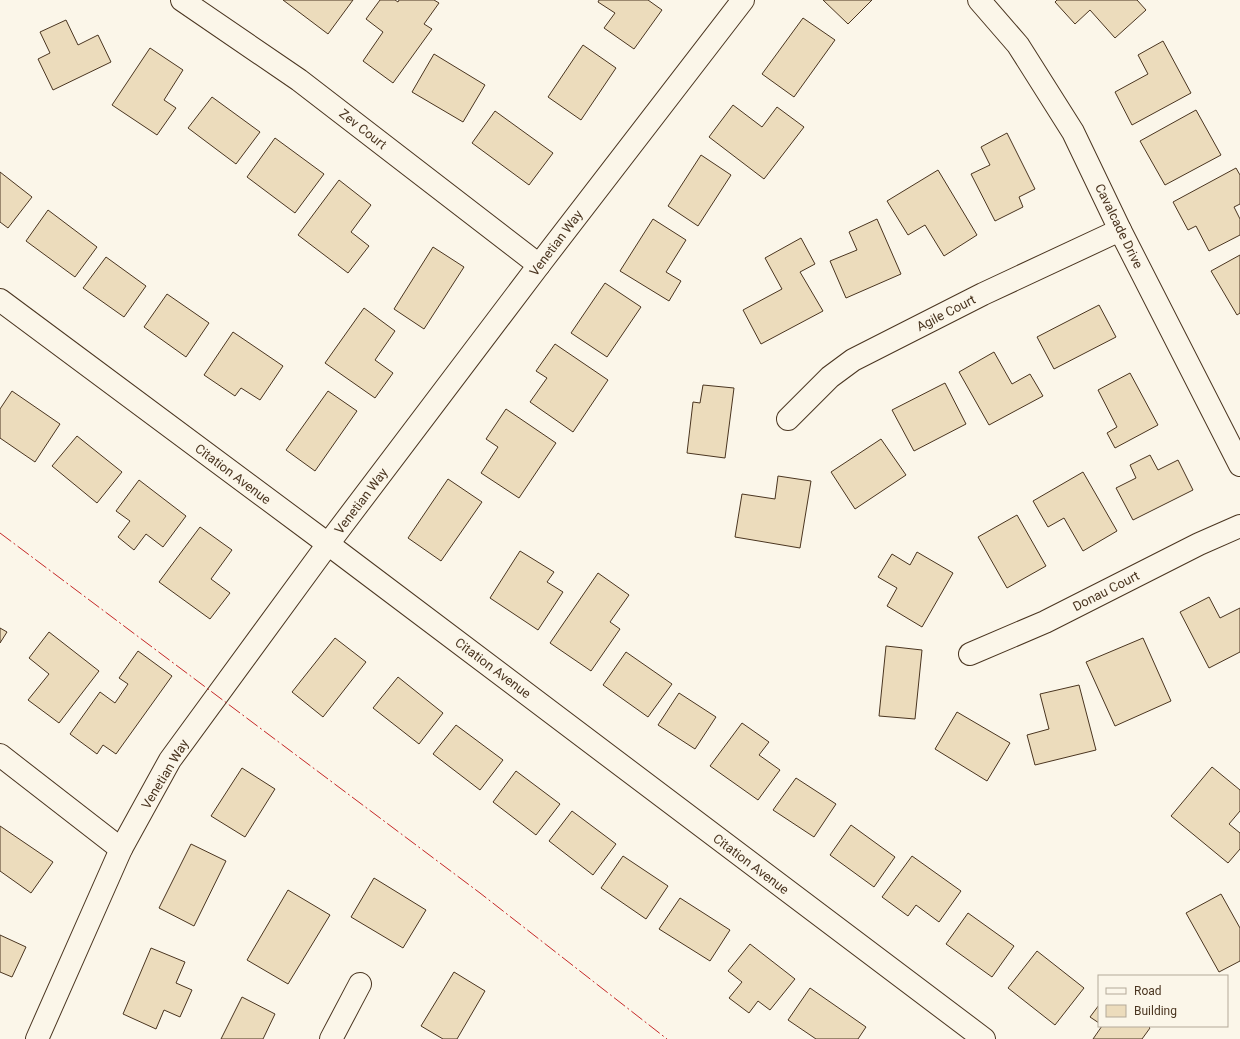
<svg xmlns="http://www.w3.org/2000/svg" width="1240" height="1039" font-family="Roboto,sans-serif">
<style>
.building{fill:#ecdcbc;stroke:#4a3520}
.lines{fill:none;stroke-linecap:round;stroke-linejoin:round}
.street-casing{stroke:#4a3520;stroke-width:24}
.street{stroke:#fbf6e9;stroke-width:22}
.power{stroke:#c62828;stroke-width:1;stroke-dasharray:14 3 2 3;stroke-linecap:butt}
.labels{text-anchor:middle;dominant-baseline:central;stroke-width:3;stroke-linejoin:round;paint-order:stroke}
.street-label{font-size:13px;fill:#4a3520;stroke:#fbf6e9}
</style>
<rect width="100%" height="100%" fill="#fbf6e9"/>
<!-- building -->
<g class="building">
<path d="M283 0H353L328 34Z"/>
<path d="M380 0H395L398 2 399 0H434L439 3 424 24 432 29 393 83 363 61 383 32 366 19Z"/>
<path d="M599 0H648L662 10 634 49 604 28 615 13 598 2Z"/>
<path d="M823 0H872L848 24Z"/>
<path d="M1057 0H1137L1146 10 1115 38 1090 10 1075 24 1055 2Z"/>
<path d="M803 18 835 40 794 97 762 74Z"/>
<path d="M66 20 78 45 98 35 111 62 53 90 38 59 50 53 40 32Z"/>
<path d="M1163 41 1191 93 1132 125 1115 92 1148 74 1138 55Z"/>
<path d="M583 45 616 68 581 120 548 97Z"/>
<path d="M150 48 183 70 164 100 176 108 157 135 112 105Z"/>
<path d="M434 54 485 85 463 122 412 92Z"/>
<path d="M212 97 260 132 236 164 188 128Z"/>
<path d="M733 105 762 127 777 107 804 127 764 179 709 137Z"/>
<path d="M1196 110 1221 155 1165 185 1140 141Z"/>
<path d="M495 111 553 153 529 185 472 143Z"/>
<path d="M1007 133 1035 189 1019 197 1023 207 995 221 971 174 990 165 981 147Z"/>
<path d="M275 138 324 174 295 213 247 177Z"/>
<path d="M701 155 731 175 698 226 668 206Z"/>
<path d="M1236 168 1240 175V204L1234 207 1240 219V235L1209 251 1196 226 1188 230 1173 202Z"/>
<path d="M938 170 977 235 944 256 925 225 908 235 887 201Z"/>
<path d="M0 172 32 197 8 228 0 222Z"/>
<path d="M339 180 371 205 351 232 369 246 348 273 298 235Z"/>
<path d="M48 210 97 247 75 277 26 241Z"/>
<path d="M653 219 686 240 666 272 681 281 669 301 620 271Z"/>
<path d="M877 219 901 274 846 298 830 261 857 250 849 232Z"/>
<path d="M801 238 815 264 800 272 823 311 761 344 743 310 782 289 765 258Z"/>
<path d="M433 247 464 267 424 329 394 309Z"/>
<path d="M1240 255V313L1237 315 1211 271Z"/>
<path d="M106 257 146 286 124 317 83 288Z"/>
<path d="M605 283 641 307 607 357 571 333Z"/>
<path d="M167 294 209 323 186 357 144 327Z"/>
<path d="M1099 305 1116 337 1054 369 1037 337Z"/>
<path d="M364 308 395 331 375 360 393 373 375 398 325 363Z"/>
<path d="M233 332 283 366 260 400 241 388 235 396 204 375Z"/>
<path d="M555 344 608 380 573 432 530 402 547 378 536 371Z"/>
<path d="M994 352 1012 384 1030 374 1043 396 989 425 959 372Z"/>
<path d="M1130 373 1158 425 1115 448 1107 433 1117 427 1098 390Z"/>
<path d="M945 383 966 424 914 451 892 410Z"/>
<path d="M703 385 734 388 725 458 687 453 693 402 700 403Z"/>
<path d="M12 391 60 424 35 462 0 438V409Z"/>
<path d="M328 391 357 411 315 471 286 450Z"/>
<path d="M506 409 556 443 519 498 481 473 498 447 486 439Z"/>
<path d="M77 436 122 472 97 503 52 466Z"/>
<path d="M881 439 906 475 855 509 831 472Z"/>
<path d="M1150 455 1158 470 1178 460 1193 490 1133 520 1116 488 1136 478 1130 465Z"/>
<path d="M1083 472 1117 531 1083 551 1064 518 1048 527 1033 501Z"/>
<path d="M778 476 811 481 800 548 735 537 742 494 775 499Z"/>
<path d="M448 479 482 502 441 561 408 538Z"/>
<path d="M139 480 186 516 163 547 146 534 134 550 118 537 130 521 116 511Z"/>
<path d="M1017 515 1046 566 1007 588 978 537Z"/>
<path d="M200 527 232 550 211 579 230 593 210 619 159 582Z"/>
<path d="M520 551 554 572 547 582 563 592 538 630 490 598Z"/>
<path d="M917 552 953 573 922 627 887 606 897 588 878 577 892 554 910 565Z"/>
<path d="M598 573 629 595 610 622 620 629 591 671 550 643Z"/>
<path d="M1209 597 1220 618 1240 608V652L1209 668 1180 612Z"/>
<path d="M0 628 7 632 0 643Z"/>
<path d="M49 632 99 671 59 723 28 700 49 674 29 658Z"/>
<path d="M335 638 366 662 323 717 292 692Z"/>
<path d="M1143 638 1171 701 1115 726 1086 662Z"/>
<path d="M886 646 922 650 915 719 879 716Z"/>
<path d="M138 651 172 676 116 754 103 745 97 754 70 734 100 692 115 703 128 684 119 678Z"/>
<path d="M626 652 672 684 648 717 603 685Z"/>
<path d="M398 677 443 713 419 744 373 708Z"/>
<path d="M1079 685 1096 750 1035 765 1027 735 1049 729 1040 694Z"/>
<path d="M679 693 716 717 695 749 658 725Z"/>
<path d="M957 712 1010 743 987 781 935 749Z"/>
<path d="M742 723 769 742 759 755 780 770 758 800 710 766Z"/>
<path d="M456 725 503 760 480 790 433 754Z"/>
<path d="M1212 767 1240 790V811L1229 824 1240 833V849L1228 863 1171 816Z"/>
<path d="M242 768 275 789 245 837 211 816Z"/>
<path d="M516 771 560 804 536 835 493 802Z"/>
<path d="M796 778 836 804 814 837 773 810Z"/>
<path d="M572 811 616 844 593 875 549 841Z"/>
<path d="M851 825 895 857 874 887 830 855Z"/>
<path d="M0 826 53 862 31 893 0 871Z"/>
<path d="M191 844 226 861 194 926 159 908Z"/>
<path d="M623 856 668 886 646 919 601 888Z"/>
<path d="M912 856 961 891 939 922 916 905 908 916 882 897Z"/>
<path d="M374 878 426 910 403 948 351 917Z"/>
<path d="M288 890 330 915 288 984 247 960Z"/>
<path d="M1221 894 1240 928V961L1219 972 1186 913Z"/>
<path d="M680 898 730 930 710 961 659 929Z"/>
<path d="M968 913 1014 946 992 977 946 944Z"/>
<path d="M0 935 26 947 12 977 0 972Z"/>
<path d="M750 944 795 979 770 1010 758 1001 749 1013 729 998 742 982 728 971Z"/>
<path d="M151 948 185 962 176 983 192 990 180 1017 164 1010 156 1029 123 1014Z"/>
<path d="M1037 951 1084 988 1055 1025 1008 988Z"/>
<path d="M454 972 485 991 457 1039H443L421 1026Z"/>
<path d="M810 988 866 1027 858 1039H816L788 1020Z"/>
<path d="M242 997 275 1014 263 1039H221Z"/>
<path d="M1099 1005V1023L1090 1017Z"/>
<path d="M1102 1026H1148L1150 1028 1142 1039H1093Z"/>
</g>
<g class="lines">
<defs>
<g id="street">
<path d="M182 0 299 80 539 265"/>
<path d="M979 0 1018 45 1073 132 1120 230 1240 465"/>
<path d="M0 300 328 544 984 1039"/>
<path d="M788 419 830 377 853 360 983 294 1120 230"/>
<path d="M970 654 1045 622 1199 544 1240 526"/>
<path d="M0 755 121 849"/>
<path d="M37 1039 121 849 170 760 328 544 539 265 743 0"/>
<path d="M331 1039 360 984"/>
</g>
</defs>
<!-- street casing -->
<use href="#street" class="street-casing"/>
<!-- street -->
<use href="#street" class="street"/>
<!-- power -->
<path class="power" d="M0 533 480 893 667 1039"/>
</g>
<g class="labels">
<!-- street labels -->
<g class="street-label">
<text transform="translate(363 129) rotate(38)">Zev Court</text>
<text transform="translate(1119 226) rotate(64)">Cavalcade Drive</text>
<text transform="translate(556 243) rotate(-53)">Venetian Way</text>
<text transform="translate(946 313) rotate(-27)">Agile Court</text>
<text transform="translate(233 474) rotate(37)">Citation Avenue</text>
<text transform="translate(361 501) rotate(-53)">Venetian Way</text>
<text transform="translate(1106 591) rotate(-27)">Donau Court</text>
<text transform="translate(493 668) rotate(37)">Citation Avenue</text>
<text transform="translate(165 774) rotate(-59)">Venetian Way</text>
<text transform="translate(751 864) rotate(37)">Citation Avenue</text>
</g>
</g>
<!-- legend -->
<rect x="1098" y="975" width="130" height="52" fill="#fbf6e9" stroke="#b4a999"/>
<rect x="1106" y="988" width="20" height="6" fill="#fbf6e9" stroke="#b4a999"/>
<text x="1134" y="995" font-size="12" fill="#4a3520">Road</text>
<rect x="1106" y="1005" width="20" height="12" fill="#ecdcbc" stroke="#b4a999"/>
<text x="1134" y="1015" font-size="12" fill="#4a3520">Building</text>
</svg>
